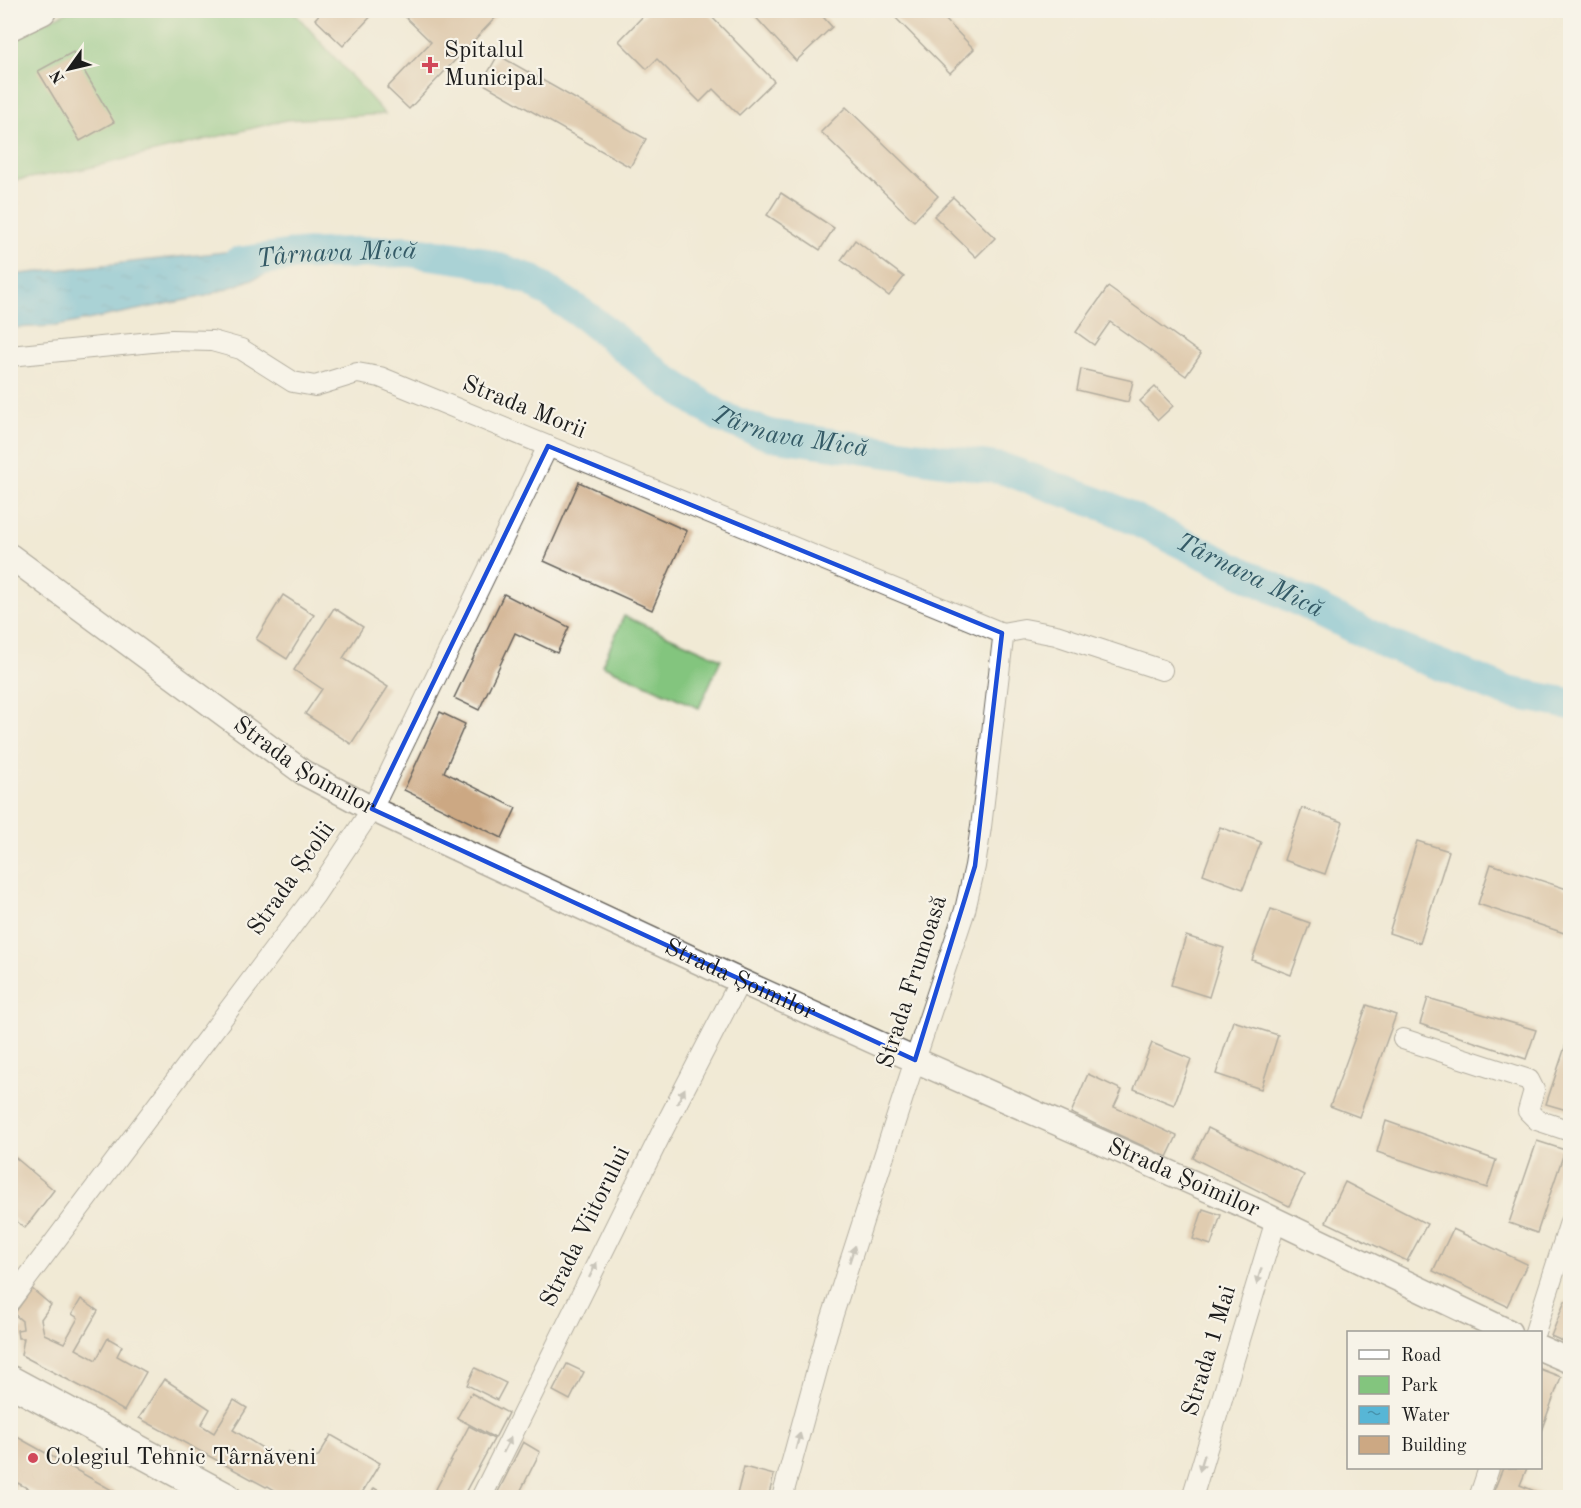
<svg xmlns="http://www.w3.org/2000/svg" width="1581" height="1508" font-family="'Old Standard TT',serif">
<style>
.green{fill:#83c57e;stroke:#50704d;stroke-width:1.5}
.water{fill:url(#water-ripples);stroke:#3a6979;stroke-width:1.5}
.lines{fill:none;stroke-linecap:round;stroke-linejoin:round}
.river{stroke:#57b6d6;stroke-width:32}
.building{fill:#cca883}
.minor-casing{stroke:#67645d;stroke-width:22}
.tertiary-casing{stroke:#67645d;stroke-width:27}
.primary-casing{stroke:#67645d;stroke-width:33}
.minor{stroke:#fff;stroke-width:20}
.tertiary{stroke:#fff;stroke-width:24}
.primary{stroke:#fff;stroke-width:30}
.oneway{fill:#999}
.marked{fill:none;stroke:#1d4ed8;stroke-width:4.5;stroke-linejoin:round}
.poi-dot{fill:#d1495b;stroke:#f7f3e8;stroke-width:2}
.labels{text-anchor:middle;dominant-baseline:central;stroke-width:4.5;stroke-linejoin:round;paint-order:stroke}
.poi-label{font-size:24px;fill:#1c1c1c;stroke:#f7f3e8;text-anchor:start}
.street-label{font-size:24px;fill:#1c1c1c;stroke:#f7f3e8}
.water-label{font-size:26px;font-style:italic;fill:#345a66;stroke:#f7f3e8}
</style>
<defs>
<pattern id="water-ripples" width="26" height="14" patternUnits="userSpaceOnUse" patternTransform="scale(1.5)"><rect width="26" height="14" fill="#57b6d6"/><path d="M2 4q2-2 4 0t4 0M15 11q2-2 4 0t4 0" fill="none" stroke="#4793ad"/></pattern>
</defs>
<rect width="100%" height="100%" fill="#f7f3e8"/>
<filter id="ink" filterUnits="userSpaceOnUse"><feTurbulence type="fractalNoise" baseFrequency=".0167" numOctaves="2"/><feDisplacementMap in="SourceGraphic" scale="12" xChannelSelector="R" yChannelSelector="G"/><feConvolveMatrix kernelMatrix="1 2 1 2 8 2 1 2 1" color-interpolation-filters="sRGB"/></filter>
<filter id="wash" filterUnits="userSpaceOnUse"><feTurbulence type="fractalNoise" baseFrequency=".008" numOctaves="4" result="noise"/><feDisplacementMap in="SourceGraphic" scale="24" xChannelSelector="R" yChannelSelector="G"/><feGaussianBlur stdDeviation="1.35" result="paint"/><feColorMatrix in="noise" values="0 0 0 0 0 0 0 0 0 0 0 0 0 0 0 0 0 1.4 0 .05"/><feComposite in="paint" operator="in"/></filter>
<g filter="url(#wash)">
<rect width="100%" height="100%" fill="#f1ead5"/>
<!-- green -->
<g class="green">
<path d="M69 11H293L385 114 286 120 84 169 11 181V39L25 31Z"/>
<path d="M624 616 721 659 699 708 602 665Z"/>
</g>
<!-- water -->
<path class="water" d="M280 246 278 270 206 296 57 326 11 328V275Z"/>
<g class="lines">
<!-- river -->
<path class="river" id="s1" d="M237 263 294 255 408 251 473 260 531 280 587 317 661 377 721 417 770 435 1004 469 1111 508 1392 646 1508 692 1570 704"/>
</g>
<g id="blocks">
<!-- building -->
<g class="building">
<path d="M323 10H377L343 46 315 19Z"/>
<path d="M398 10H451L454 14 457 10H491L497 16 409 109 387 88 431 42Z"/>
<path d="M649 10H705L774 81 739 115 713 89 700 102 657 59 647 69 619 41Z"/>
<path d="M749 10H817L832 27 796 61Z"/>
<path d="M888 10H941L939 13 974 49 950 73Z"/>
<path d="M73 52 114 122 80 141 38 71Z"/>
<path d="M498 55 646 139 630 167 482 83Z"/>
<path d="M846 107 938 196 914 221 821 132Z"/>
<path d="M781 193 834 228 820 250 767 215Z"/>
<path d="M953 197 995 238 976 257 934 216Z"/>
<path d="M855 240 904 277 889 296 841 260Z"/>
<path d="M1108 287 1201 354 1186 376 1110 322 1094 345 1076 332Z"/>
<path d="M1081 369 1133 381 1128 402 1077 390Z"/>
<path d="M1155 387 1173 406 1158 420 1140 401Z"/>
<path d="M579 482 687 531 652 610 544 561Z"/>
<path d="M504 594 569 627 557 653 515 633 479 710 454 698Z"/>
<path d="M283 595 314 615 287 659 256 639Z"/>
<path d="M334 608 363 627 343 658 388 687 351 744 305 714 322 689 294 670Z"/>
<path d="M440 712 465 724 444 772 516 808 502 838 404 790Z"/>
<path d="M1302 808 1343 822 1325 874 1284 860Z"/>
<path d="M1220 827 1261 842 1243 889 1203 874Z"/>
<path d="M1417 841 1449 851 1420 943 1389 933Z"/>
<path d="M1491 864 1570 890V913L1564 933 1478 904Z"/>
<path d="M1271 909 1310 923 1291 975 1252 960Z"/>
<path d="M1186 936 1224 948 1209 997 1171 985Z"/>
<path d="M1428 998 1536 1030 1526 1059 1420 1024Z"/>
<path d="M1367 1005 1396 1015 1359 1117 1330 1106Z"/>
<path d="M1233 1021 1278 1035 1261 1089 1216 1074Z"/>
<path d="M1570 1032V1111L1546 1104Z"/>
<path d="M1152 1043 1191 1059 1174 1105 1134 1089Z"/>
<path d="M1088 1074 1122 1090 1114 1107 1177 1136 1167 1157 1071 1113Z"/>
<path d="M1386 1121 1496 1160 1487 1188 1377 1152Z"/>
<path d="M1208 1128 1304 1175 1289 1206 1193 1158Z"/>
<path d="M1537 1141 1565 1150 1537 1233 1509 1223Z"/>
<path d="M10 1153 54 1190 25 1228 10 1216Z"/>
<path d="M1345 1182 1427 1224 1407 1261 1326 1222Z"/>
<path d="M1203 1209 1221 1215 1211 1245 1193 1239Z"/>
<path d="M1453 1229 1527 1264 1507 1306 1433 1271Z"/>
<path d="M32 1289 51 1305 41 1319 44 1334 64 1343 78 1318 72 1314 81 1299 98 1311 76 1349 96 1360 108 1338 122 1346 117 1356 146 1372 124 1411 95 1394 21 1355 24 1338H18L17 1330 23 1329 22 1321 14 1314Z"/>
<path d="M1565 1301 1570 1303V1333L1567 1343 1551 1336Z"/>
<path d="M567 1364 584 1372 570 1400 553 1391Z"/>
<path d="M475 1368 506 1383 497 1400 467 1385Z"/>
<path d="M1540 1369 1561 1377 1541 1431H1540Z"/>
<path d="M164 1379 210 1409 201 1425 214 1433 234 1400 247 1408 233 1430 282 1460 288 1451 304 1460 318 1457 331 1435 380 1463 359 1498H288L268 1486 266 1487 139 1418Z"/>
<path d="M471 1393 508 1413 495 1438 457 1418Z"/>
<path d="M469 1426 494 1439 462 1498H446L435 1491Z"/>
<path d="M10 1433 126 1498H45L18 1483 10 1496Z"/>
<path d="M523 1442 540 1452 517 1498H495Z"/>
<path d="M744 1467 774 1475 768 1498H736Z"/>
<path d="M1503 1468H1527L1520 1485 1551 1498H1491Z"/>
<path d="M374 1488 390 1498H369Z"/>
</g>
</g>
</g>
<g filter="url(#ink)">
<use href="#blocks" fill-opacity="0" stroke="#67645d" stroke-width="1.5"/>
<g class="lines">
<defs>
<g id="minor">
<path d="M10 356 172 340 212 341 241 349 293 382 315 386 357 373 380 377 1002 633"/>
<path d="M1002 633 1024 629 1056 635 1162 670"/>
<path d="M1403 1039 1529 1080 1534 1090 1528 1111 1537 1120 1570 1131"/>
<path d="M10 1301 315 895 372 809 548 446"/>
<path d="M1535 1332 1570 1222"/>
<path d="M481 1498 663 1130 740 981"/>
<path d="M782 1498 827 1333 915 1060 965 910 975 866 981 827 1003 639 1002 633"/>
<path d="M1192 1498 1276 1220"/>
<path d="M1479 1498 1489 1468"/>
</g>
<g id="tertiary">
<path id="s2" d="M10 556 304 773 372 809 740 981 915 1060 1252 1209 1509 1332"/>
<path d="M1540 1348 1570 1361"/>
</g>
<g id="primary">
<path d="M10 25 41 10"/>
<path d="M10 1381 226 1498"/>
</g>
</defs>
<!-- minor casing -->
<use href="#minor" class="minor-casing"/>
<!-- tertiary casing -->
<use href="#tertiary" class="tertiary-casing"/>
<!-- primary casing -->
<use href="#primary" class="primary-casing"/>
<!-- minor -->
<use href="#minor" class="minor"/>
<!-- tertiary -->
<use href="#tertiary" class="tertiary"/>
<!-- primary -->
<use href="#primary" class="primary"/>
</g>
<!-- one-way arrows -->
<defs><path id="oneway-solid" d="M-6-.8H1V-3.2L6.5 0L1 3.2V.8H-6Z" transform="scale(1.5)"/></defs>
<g class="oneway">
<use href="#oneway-solid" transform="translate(681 1096) rotate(-63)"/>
<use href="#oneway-solid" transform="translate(852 1254) rotate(-72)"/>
<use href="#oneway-solid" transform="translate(593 1270) rotate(-64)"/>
<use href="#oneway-solid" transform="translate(1259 1276) rotate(107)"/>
<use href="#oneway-solid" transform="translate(798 1441) rotate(-75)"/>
<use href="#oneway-solid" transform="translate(507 1445) rotate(-64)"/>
<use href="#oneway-solid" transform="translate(1202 1463) rotate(107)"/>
</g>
</g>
<!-- marked area -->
<path d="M0 0H1581V1508H0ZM548 446 1002 633 975 866 915 1060 372 809Z" fill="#f1ead5" fill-opacity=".55" fill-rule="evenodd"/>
<path class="marked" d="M548 446 1002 633 975 866 915 1060 372 809Z"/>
<!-- markers -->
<g class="poi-dot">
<path d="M427 56h6v6h6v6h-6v6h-6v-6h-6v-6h6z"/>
<circle cx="33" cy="1458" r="6"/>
</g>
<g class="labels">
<!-- poi labels -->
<g class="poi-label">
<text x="444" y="51">Spitalul<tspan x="444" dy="28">Municipal</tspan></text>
<text x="45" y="1458">Colegiul Tehnic Târnăveni</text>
</g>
<!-- street labels -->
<g class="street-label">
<text transform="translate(524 408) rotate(22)">Strada Morii</text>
<text stroke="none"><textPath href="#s2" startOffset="362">Strada Șoimilor</textPath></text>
<text transform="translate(292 879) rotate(-55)">Strada Școlii</text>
<text stroke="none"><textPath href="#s2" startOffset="848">Strada Șoimilor</textPath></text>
<text transform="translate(913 982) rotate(-72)">Strada Frumoasă</text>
<text stroke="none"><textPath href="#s2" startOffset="1334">Strada Șoimilor</textPath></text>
<text transform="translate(586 1227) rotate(-64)">Strada Viitorului</text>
<text transform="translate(1210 1351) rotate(-73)">Strada 1 Mai</text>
</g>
<!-- water labels -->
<g class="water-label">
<text stroke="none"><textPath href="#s1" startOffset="100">Târnava Mică</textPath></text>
<text stroke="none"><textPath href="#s1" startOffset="604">Târnava Mică</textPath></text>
<text stroke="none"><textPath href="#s1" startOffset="1090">Târnava Mică</textPath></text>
</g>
</g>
<!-- margin -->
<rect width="1581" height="1508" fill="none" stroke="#f7f3e8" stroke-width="36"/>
<!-- legend -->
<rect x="1347" y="1331" width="195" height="138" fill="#f7f3e8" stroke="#9f9d96" stroke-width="1.5"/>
<rect x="1359" y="1350" width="30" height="9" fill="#ffffff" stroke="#9f9d96" stroke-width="1.5"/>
<text x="1401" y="1361" font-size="18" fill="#1c1c1c">Road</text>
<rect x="1359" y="1376" width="30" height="18" fill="#83c57e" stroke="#9f9d96" stroke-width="1.5"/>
<text x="1401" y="1391" font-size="18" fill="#1c1c1c">Park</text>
<rect x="1359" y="1406" width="30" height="18" fill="url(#water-ripples)" stroke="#9f9d96" stroke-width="1.5"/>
<text x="1401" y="1421" font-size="18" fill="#1c1c1c">Water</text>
<rect x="1359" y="1436" width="30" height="18" fill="#cca883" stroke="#9f9d96" stroke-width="1.5"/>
<text x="1401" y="1451" font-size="18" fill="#1c1c1c">Building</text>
<!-- north arrow -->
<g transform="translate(69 69) rotate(236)" stroke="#f7f3e8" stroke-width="4.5" paint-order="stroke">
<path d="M0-4.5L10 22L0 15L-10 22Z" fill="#1c1c1c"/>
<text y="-9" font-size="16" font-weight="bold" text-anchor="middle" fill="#1c1c1c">N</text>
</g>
</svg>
